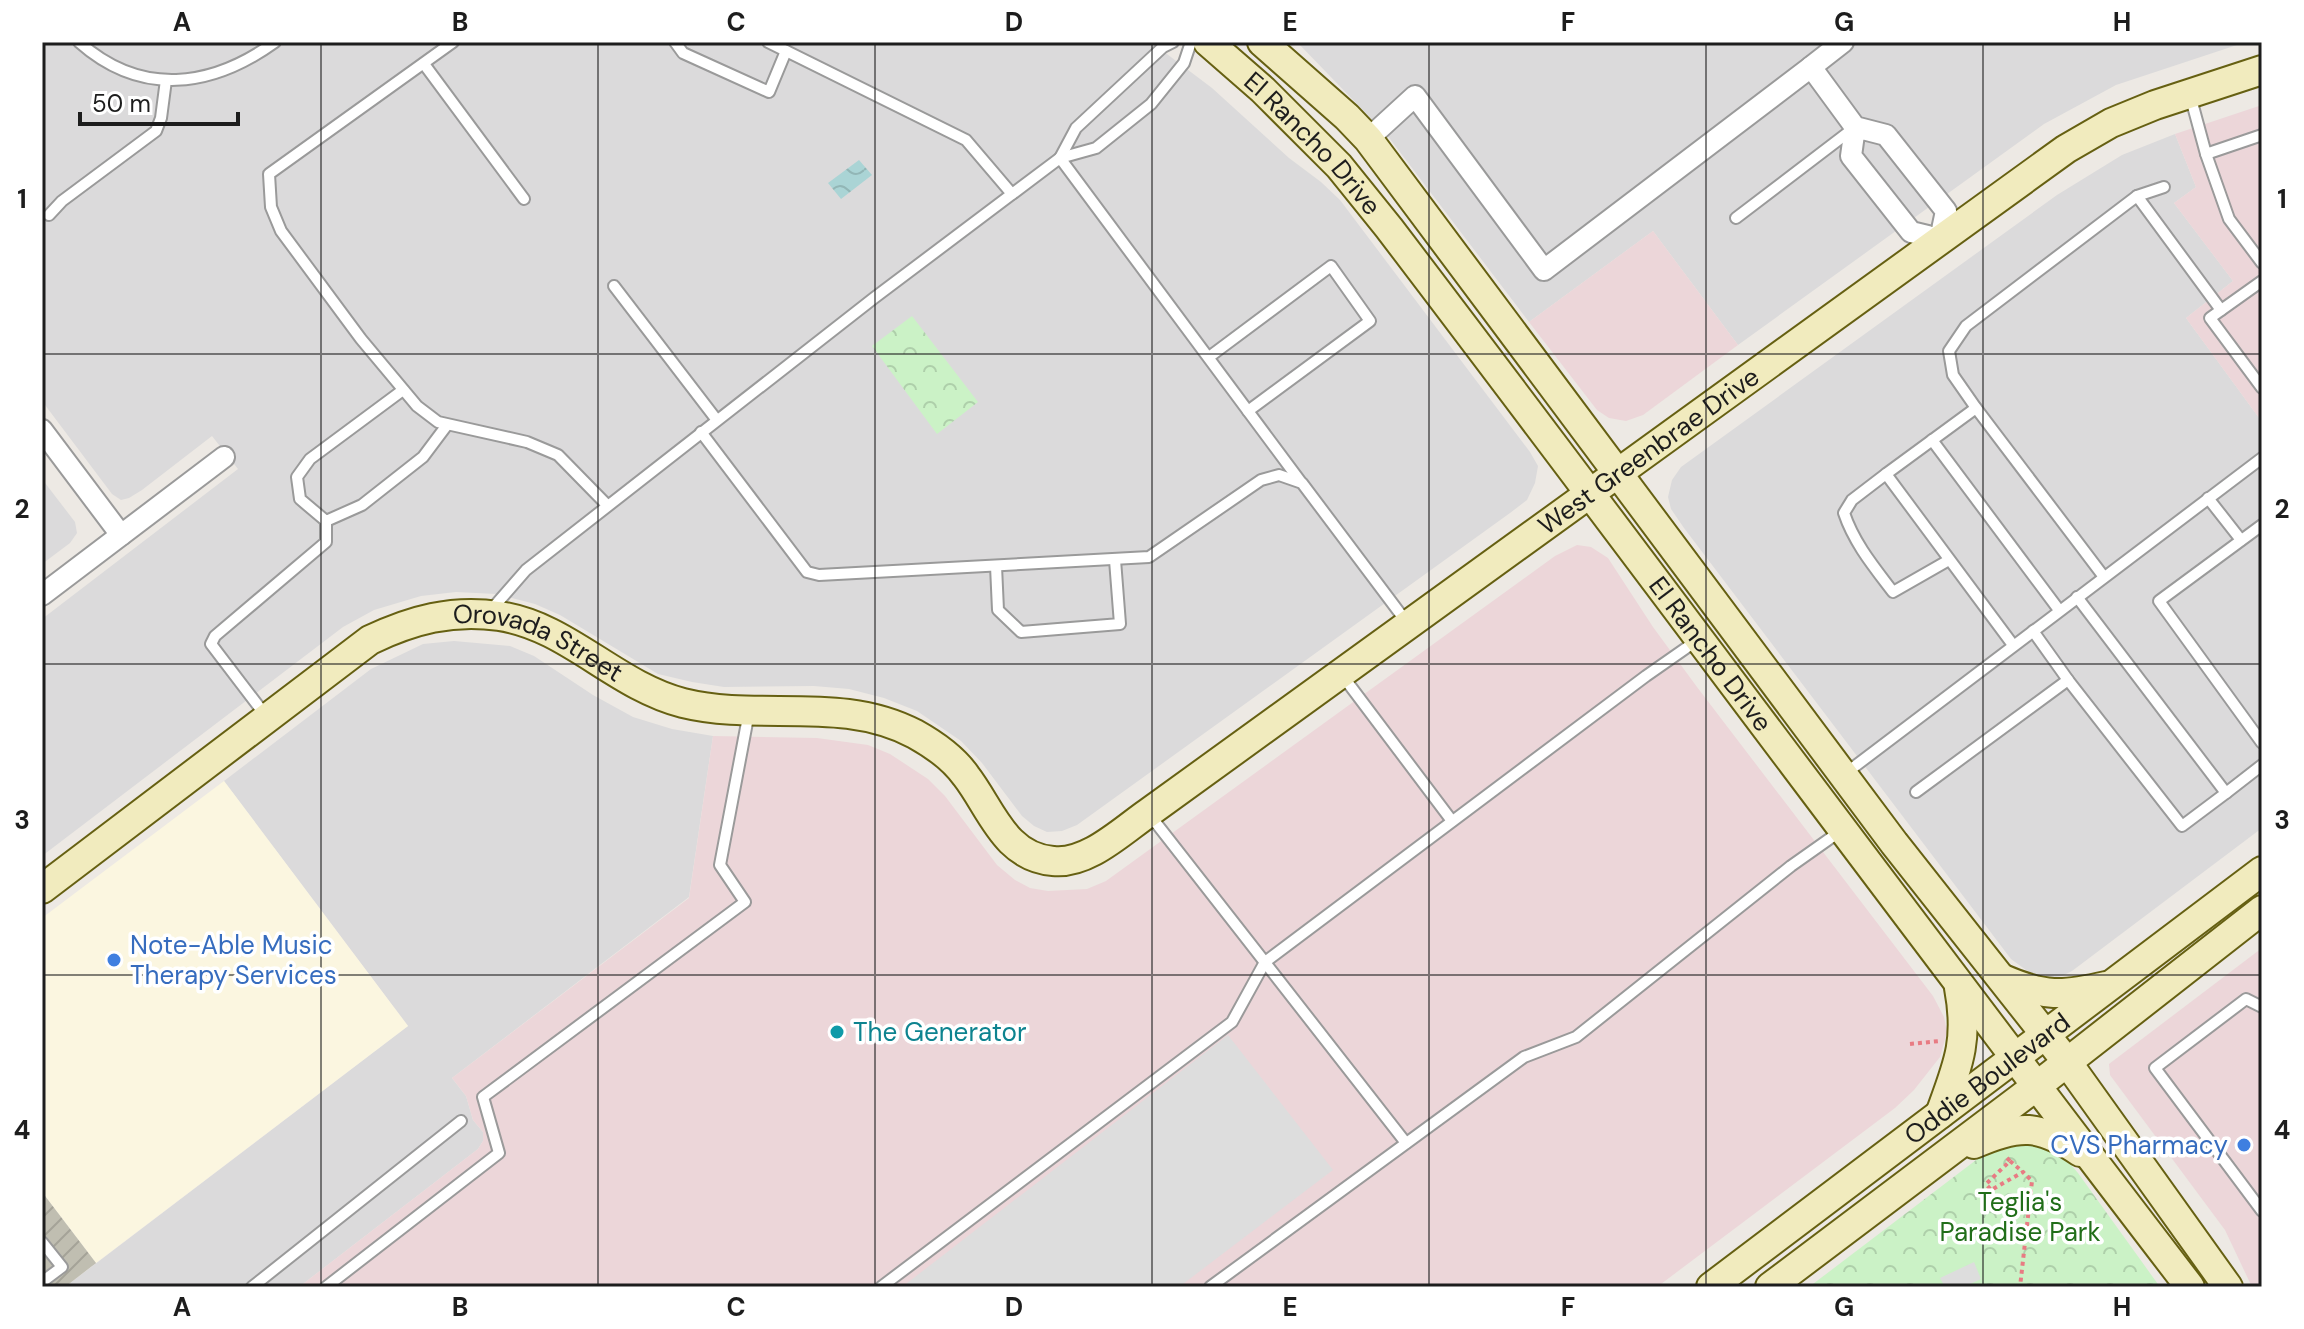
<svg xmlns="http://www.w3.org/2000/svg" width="2304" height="1329" font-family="'DM Sans',sans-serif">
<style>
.residential{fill:#dbdadb}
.commercial{fill:#ecd6d9}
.education{fill:#fbf6e0}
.construction{fill:url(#construction-furrows)}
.park{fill:url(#park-crowns)}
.parking{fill:#ddd}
.water{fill:url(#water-waves)}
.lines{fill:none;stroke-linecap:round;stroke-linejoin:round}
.lane-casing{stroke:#9a9a9a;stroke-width:14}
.street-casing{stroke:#9a9a9a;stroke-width:24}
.secondary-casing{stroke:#666012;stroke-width:32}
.path{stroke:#e87b83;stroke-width:4;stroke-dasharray:4 4;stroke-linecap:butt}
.lane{stroke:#fff;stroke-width:10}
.street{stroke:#fff;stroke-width:20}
.secondary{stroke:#f1ebbe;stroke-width:28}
.grid{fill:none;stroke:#1d1d1d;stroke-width:2;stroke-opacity:0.55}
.shop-dot{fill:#3f7fe0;stroke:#fff;stroke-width:3}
.culture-dot{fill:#0f9aa8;stroke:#fff;stroke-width:3}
.labels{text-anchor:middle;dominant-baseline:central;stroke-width:7;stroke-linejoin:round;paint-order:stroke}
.street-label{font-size:26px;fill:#1d1d1d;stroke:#fff}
.shop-label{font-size:26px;fill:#366cbe;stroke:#fff;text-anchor:start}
.culture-label{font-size:26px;fill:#0d838f;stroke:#fff;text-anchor:start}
.park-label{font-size:26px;fill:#216e19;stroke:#fff}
.neatline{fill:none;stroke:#1d1d1d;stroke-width:3}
.grid-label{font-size:26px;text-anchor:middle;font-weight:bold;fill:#1d1d1d}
</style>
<defs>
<pattern id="construction-furrows" width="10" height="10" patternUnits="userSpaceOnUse" patternTransform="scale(2)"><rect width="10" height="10" fill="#c0beb1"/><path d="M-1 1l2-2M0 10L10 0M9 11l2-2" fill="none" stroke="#a5a398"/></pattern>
<pattern id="park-crowns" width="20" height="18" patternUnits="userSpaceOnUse" patternTransform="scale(2)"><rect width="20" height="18" fill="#cbf2c6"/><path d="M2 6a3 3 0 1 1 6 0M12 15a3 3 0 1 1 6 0" fill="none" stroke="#aecfaa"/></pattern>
<pattern id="water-waves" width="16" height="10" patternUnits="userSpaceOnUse" patternTransform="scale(2)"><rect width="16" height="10" fill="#aad4d5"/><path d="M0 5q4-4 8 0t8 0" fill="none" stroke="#92b6b6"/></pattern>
</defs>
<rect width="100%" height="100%" fill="#ede9e4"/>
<!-- residential -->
<g class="residential">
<path d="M42 42H1151L1212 88 1289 158 1321 182 1340 200 1530 452 1538 466 1535 483 1527 500 1510 513 1077 825 1062 831 1047 832 1034 826 1022 816 982 763 961 741 917 711 884 698 849 689 814 686 724 687 692 682 658 674 560 615 535 604 496 594 456 592 421 596 374 610 343 627 42 856V619L238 469 212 436 142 490 129 498 121 500 112 494 42 401Z"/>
<path d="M1297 42H2246L2116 85 2044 124 1738 345 1653 231 1529 322 1387 135Z"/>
<path d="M2175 134 2196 187 2174 203 2233 281 2186 318 2262 422V828L2072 971 2062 976 2044 979 2026 970 2011 959 1684 528 1671 509 1668 497 1672 480 1681 467 2057 195 2122 155Z"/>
<path d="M42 479 75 522 77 533 70 543 42 564Z"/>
<path d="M454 641 510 646 534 656 593 695 633 717 672 729 713 736 689 897 452 1078 466 1096 473 1120 483 1132V1141L478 1149 299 1287H65L408 1026 224 781 371 669 423 644Z"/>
</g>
<!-- commercial -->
<g class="commercial">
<path d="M2262 105V422L2186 318 2233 281 2174 203 2196 187 2175 134Z"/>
<path d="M1653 231 1738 345 1643 415 1626 421 1609 418 1597 410 1529 322Z"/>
<path d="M1577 545 1591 547 1608 558 1653 627 1697 687 1933 996 1944 1017 1947 1032 1940 1057 1914 1090 1895 1108 1657 1287H299L478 1149 483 1141V1132L473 1120 466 1096 452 1078 689 898 713 736 817 738 868 745 890 754 928 779 945 796 997 865 1015 880 1030 888 1048 891 1087 889 1106 881 1555 556Z"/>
<path d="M2262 948V1287H2252L2225 1230 2110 1075 2109 1064Z"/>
</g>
<!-- education -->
<path class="education" d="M224 781 408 1026 96 1263 42 1192V918Z"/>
<!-- construction -->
<path class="construction" d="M42 1192 96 1263 65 1287H42Z"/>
<!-- park -->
<g class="park">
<path d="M912 316 978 402 937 434 872 346Z"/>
<path d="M2028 1140 2059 1151 2078 1173 2160 1287H1809L1980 1157 2009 1144Z"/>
</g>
<!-- parking -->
<g class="parking">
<path d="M1228 1035 1333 1170 1179 1287H902Z"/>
<path d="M1974 1262 1981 1279 1964 1287H1945L1940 1278Z"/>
</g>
<!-- water -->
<path class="water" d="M859 160 872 175 841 199 828 183Z"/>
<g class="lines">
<defs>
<g id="lane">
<path d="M79 42C141 97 211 88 275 42"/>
<path d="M453 42 269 174 271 207 281 231 361 339 417 406 438 422 527 442 558 455 607 505"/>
<path d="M675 42 683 53 769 92 786 51"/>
<path d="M768 42 966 140 1012 194"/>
<path d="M424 64 524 199"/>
<path d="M2190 95 2206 154 2262 135"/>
<path d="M2206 154 2229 219 2262 263"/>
<path d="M1060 158 1300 481"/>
<path d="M1060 158 1076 128 1163 47 1173 42"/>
<path d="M2137 196 2164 187"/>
<path d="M49 215 62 201 156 131 161 118 166 80"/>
<path d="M1736 218 1854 128"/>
<path d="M2262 281 2210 318 2262 388"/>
<path d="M614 286 716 419"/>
<path d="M1209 357 1331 266 1370 321 1248 411"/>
<path d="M403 390 310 459 297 477 300 499 326 521 362 505 423 457 447 425"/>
<path d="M1976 408 1953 375 1949 351 1966 326 2137 196 2221 310"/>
<path d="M701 432 807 572 819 575 1149 557 1261 480 1279 475 1302 483 1408 624"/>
<path d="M1932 440 2059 610"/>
<path d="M1886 474 1852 500 1844 513C1854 543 1874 567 1893 592L1949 560"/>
<path d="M2208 498 2241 540"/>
<path d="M2262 525 2159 601 2262 743"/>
<path d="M996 566 998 610 1021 632 1120 624 1115 560"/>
<path d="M491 610 526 570 874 298 1060 158 1096 148 1151 104 1184 63 1191 42"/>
<path d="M2013 645 1886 474 1976 408 2104 577"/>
<path d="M1342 675 1452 821"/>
<path d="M2068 680 2182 826 2226 793 2077 597"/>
<path d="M266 716 211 644 215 636 326 542V521"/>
<path d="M1846 773 2262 458"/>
<path d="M1916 792 2068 680 2033 631"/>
<path d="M2226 793 2262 765"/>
<path d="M1149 814 1406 1143"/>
<path d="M2262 1007 2246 999 2155 1068 2262 1211"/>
<path d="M42 1242 62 1267 42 1282"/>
<path d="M252 1287 461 1121"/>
<path d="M326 1287 499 1153 483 1097 745 902 720 865 749 712"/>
<path d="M881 1287 1232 1022 1265 962 1646 676 1699 639"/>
<path d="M1210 1287 1524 1057 1576 1037 1791 866 1842 830"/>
</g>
<g id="street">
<path d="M1811 67 1843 42"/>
<path d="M1368 139 1415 96 1544 270 1811 67 1855 127 1886 135 1946 211 1940 239 1911 232 1851 156 1855 127"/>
<path d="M42 430 121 535"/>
<path d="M42 595 224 457"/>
</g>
<g id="secondary">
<path id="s1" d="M1208 42 1263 90 1339 166 1389 228C1657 580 1920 936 2190 1287"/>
<path d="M1262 42 1347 117 1368 139 1894 843 2067 1062 2228 1287"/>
<path id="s2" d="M42 889 370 640C412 620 452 609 499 616 568 626 614 685 683 703 760 722 841 695 915 734 933 744 954 759 966 776 991 808 1004 857 1053 861 1087 865 1122 831 1148 813L2066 149 2111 123 2155 105 2262 70"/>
<path d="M2003 979C2044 997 2063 996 2106 986"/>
<path d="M1940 1114C1958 1065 1969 1041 1959 988"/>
<path d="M1974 1144C2019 1124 2040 1124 2080 1152"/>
<path id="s3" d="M1711 1287 2262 871"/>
<path d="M1770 1287 2038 1085 2262 910"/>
</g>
</defs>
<!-- lane casing -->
<use href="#lane" class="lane-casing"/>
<!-- street casing -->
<use href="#street" class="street-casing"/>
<!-- secondary casing -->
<use href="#secondary" class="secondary-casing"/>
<!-- path -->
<g class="path">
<path d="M1910 1044 1940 1041"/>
<path d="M2007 1158 2010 1161 1986 1184 1991 1190 2023 1172 2032 1181 2020 1287"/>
<path d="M2010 1161 2023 1172"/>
</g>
<!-- lane -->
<use href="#lane" class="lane"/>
<!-- street -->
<use href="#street" class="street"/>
<!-- secondary -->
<use href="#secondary" class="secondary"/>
</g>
<!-- grid -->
<path class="grid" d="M321 42V1287M598 42V1287M875 42V1287M1152 42V1287M1429 42V1287M1706 42V1287M1983 42V1287M42 354H2262M42 664H2262M42 975H2262"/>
<!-- markers -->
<g class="shop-dot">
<circle cx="114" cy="960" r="8"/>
<circle cx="2244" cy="1145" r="8"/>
</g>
<circle class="culture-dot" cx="837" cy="1032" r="8"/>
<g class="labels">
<!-- street labels -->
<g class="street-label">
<text stroke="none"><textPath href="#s1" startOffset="146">El Rancho Drive</textPath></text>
<text stroke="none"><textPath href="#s2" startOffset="1906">West Greenbrae Drive</textPath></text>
<text stroke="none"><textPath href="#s2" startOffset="590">Orovada Street</textPath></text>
<text stroke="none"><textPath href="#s1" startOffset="794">El Rancho Drive</textPath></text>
<text stroke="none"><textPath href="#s3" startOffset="346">Oddie Boulevard</textPath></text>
</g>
<!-- shop labels -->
<g class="shop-label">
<text x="130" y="945">Note-Able Music<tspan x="130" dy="30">Therapy Services</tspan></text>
<text x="2228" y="1145" text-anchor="end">CVS Pharmacy</text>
</g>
<!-- culture labels -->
<g class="culture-label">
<text x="853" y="1032">The Generator</text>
</g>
<!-- park labels -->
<g class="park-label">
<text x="2020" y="1202">Teglia's<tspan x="2020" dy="30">Paradise Park</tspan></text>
</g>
</g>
<!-- border -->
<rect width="2304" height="1329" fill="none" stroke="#ffffff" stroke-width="88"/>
<!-- scale -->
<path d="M80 112v12h158v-12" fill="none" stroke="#1d1d1d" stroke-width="4"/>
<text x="92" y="112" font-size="24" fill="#1d1d1d" stroke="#ffffff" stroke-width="6" paint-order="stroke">50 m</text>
<rect x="44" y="44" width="2216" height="1241" class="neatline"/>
<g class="grid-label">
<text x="182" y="31">A</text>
<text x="460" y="31">B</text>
<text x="736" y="31">C</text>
<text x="1014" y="31">D</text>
<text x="1290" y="31">E</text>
<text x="1568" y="31">F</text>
<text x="1844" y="31">G</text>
<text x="2122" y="31">H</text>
<text x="22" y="208">1</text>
<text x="2282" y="208">1</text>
<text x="22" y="518">2</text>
<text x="2282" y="518">2</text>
<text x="22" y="829">3</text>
<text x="2282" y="829">3</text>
<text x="22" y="1139">4</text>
<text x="2282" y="1139">4</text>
<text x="182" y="1316">A</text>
<text x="460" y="1316">B</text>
<text x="736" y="1316">C</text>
<text x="1014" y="1316">D</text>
<text x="1290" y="1316">E</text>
<text x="1568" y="1316">F</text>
<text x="1844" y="1316">G</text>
<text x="2122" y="1316">H</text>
</g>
</svg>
